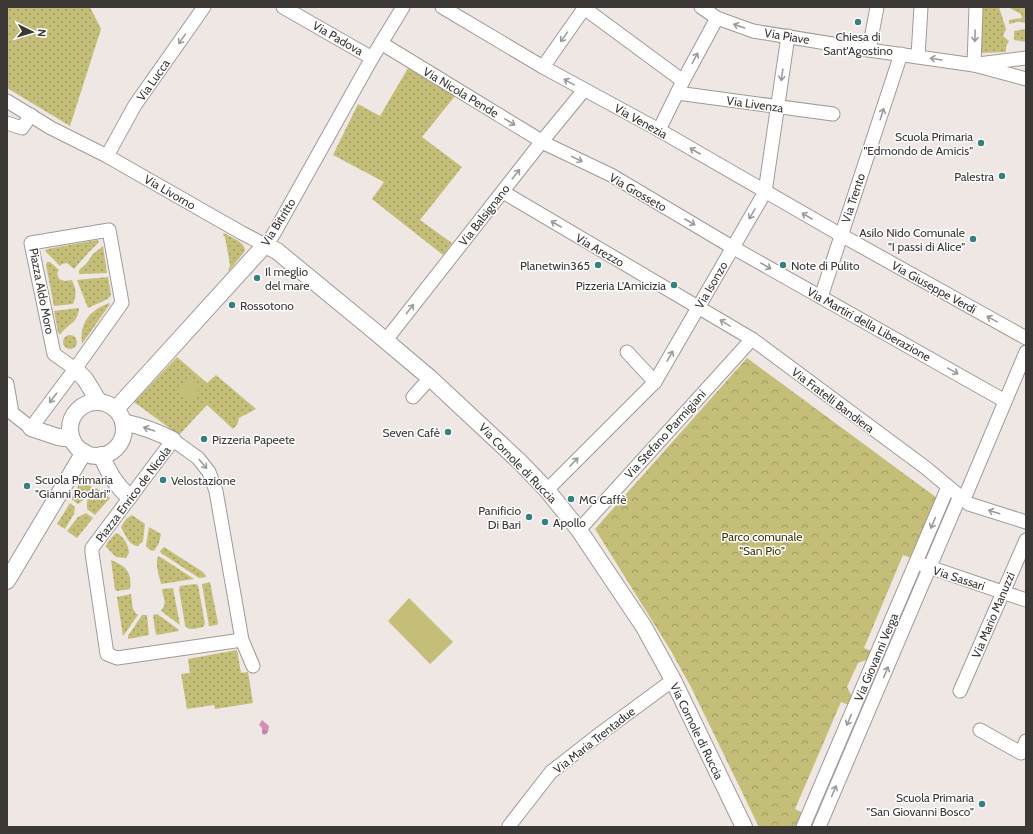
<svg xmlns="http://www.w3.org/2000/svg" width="1033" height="834" font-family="Cabin,sans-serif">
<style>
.grass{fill:url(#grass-dots)}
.park{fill:url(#park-crowns)}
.pitch{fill:#c4be79}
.water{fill:url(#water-ripples)}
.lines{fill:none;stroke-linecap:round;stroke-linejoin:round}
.minor-casing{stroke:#a19995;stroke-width:15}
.major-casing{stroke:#a19995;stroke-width:18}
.minor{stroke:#fff;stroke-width:13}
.major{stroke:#fff;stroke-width:16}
.oneway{stroke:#9c9b9a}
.poi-dot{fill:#37807f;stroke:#fff;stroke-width:1.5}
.labels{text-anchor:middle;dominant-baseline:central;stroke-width:3;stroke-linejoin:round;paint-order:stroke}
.street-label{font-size:12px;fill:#3a3735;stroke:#fff}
.poi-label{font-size:12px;fill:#3a3735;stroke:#fff;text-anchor:end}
.park-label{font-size:12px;fill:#403a00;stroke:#fff}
</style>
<defs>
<pattern id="grass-dots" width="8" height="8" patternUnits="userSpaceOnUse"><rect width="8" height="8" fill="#c4be79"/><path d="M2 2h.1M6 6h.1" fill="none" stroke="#a09b64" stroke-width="1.8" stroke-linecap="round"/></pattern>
<pattern id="park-crowns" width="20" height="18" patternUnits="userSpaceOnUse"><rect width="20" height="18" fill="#c4be79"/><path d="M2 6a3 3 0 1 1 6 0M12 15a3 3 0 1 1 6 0" fill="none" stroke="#a09b64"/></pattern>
<pattern id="water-ripples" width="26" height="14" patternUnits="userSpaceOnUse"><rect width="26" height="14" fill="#d191b7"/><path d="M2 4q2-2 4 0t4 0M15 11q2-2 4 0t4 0" fill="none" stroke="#ab7796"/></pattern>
</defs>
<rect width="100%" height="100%" fill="#efe7e3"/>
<!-- grass -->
<g class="grass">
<path d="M7 7H90L101 29 70 126 7 88Z"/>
<path d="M983 7H999L1006 29 1003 36 1009 41 1006 46V52L981 53Z"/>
<path d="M1008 7H1026V42L1014 40V31L1025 29V23C1019 20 1014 23 1009 24V20L1022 18 1021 14Z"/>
<path d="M408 68 455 96 422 137 462 167 420 220 452 243 443 255 372 199 384 182 333 155 358 104 380 116Z"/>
<path d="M224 233C232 238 245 242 245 251L228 272 230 265 225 237 223 235Z"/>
<path d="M97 240 99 241 98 243 89 252 74 269 67 263 62 264 60 266 45 251 47 249Z"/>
<path d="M103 246 107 273 79 274V270L86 264 93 254Z"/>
<path d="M50 262 59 270 57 273 59 279 65 281 72 280C76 289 77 294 73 304L54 306 46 265 47 262Z"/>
<path d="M108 277 111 295 108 299 88 308 77 280Z"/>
<path d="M109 303 110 304 82 344C79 323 90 310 109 303Z"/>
<path d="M79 308C78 324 67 324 60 335L58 332 54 311Z"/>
<circle cx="70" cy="342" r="7"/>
<path d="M177 357 207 383 216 375 256 409 239 418 237 425 233 429 207 405 179 435 134 402Z"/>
<path d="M82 479 92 486 86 498 78 504 71 499Z"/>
<path d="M96 488 110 498 95 515 87 509V501Z"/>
<path d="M70 503 75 507 74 514 65 529 57 524Z"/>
<path d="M86 513 93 518 77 538 67 531 78 517Z"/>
<path d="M132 515 145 524 143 541 138 546C129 546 125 534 121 527L126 519Z"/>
<path d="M149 527 161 534 159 543 154 551 150 550 146 546Z"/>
<path d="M116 533C123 535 129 546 129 553L126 558 116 557 106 547 107 543Z"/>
<path d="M164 547 203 572 206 576V577L199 578 161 553 160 551Z"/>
<path d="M158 556 162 558 194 579 161 584C159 575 155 565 158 556Z"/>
<path d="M111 560C126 566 132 572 130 589L117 591 115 590Z"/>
<path d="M210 582 218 623 217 625 209 626 202 584Z"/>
<path d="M195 584 198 585 205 624 203 627C197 628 188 632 185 625L179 589 180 586Z"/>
<path d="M173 588 180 625 161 611C168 601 163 600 162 589Z"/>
<path d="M131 594C133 602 130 609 138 615L123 636 117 597Z"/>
<path d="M157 614 178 629 179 631 156 635 153 615Z"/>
<path d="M142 615H147L149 635 128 639V636Z"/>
<path d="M237 650 241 673 248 672 253 703 215 709 214 705 187 709 181 674 190 673 188 659Z"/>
</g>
<!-- park -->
<path class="park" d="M747 358 937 498 911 558 903 555 864 648 872 651 869 659 858 663 847 687 852 697 849 705 841 702 795 809 803 813 796 827H759L691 687 671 651 595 529Z"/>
<!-- pitch -->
<g class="pitch">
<path d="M189 378 196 382C200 389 199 397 191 401L183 398C179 391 180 381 189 378Z"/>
<path d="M409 598 453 642 430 664 388 621Z"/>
</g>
<!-- water -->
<path class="water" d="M262 720 269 726 268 732 265 735 262 734V728L259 725Z"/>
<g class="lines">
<defs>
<g id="minor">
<path d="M283 7 372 58"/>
<path d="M442 7 543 67 659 130 841 235 1026 338"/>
<path d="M701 7 717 18 753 31 869 50 974 65 1026 79"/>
<path d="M584 8 683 81"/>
<path d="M381 43 548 145 611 175 732 247 1005 401"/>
<path d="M869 50 877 7"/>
<path d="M918 56 921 7"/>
<path d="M978 64 1026 58"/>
<path d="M974 65 976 7"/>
<path d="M543 67 585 7"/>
<path d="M677 93 833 114"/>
<path d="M7 101 51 128 107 156 242 233 265 245 273 235 372 58 403 7"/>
<path d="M7 123 22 128 31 115"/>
<path d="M659 130 683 81 717 18"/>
<path d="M107 156 135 105 204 7"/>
<path d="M503 192 752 339 926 468 969 504 1026 522"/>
<path d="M821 297 901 54"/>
<path d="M386 340 539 145 584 90"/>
<path d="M627 352 655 382"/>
<path d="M7 384 12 413"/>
<path d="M413 397 430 378"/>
<path d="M7 409 31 428 75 369 122 303 109 230 31 243 54 354 75 369"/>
<path d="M547 490 655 382 765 192 788 36"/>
<path d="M964 499 1026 352"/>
<path d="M579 530 752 339"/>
<path d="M923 565 1026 600"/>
<path d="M242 640 117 658 107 654 92 553V548L173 440 198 458 209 472 216 491 242 640 253 666"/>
<path d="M960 691 1026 540"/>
<path d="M980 730 1021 753 1026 741"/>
<path d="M509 826 551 772 601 733 673 680"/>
<path d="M803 827 948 487"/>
<path d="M819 827 960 496"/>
</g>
<g id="major">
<path d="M75 369 85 379 99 402"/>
<circle cx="97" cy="429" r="27"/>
<path d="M116 409 265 245 277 251 373 330 430 378 520 462 547 490 579 530 644 627 673 680 744 827"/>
<path d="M123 422C141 426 156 431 173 440"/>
<path d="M31 428 58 437 72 439"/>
<path d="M101 455C109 473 115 484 129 497"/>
<path d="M7 581 84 452"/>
</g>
</defs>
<!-- minor casing -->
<use href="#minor" class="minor-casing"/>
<!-- major casing -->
<use href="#major" class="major-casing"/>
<!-- minor -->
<use href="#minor" class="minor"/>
<!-- major -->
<use href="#major" class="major"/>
</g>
<!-- one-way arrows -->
<defs><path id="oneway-shaft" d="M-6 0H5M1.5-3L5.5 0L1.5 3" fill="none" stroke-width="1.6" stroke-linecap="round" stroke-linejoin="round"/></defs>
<g class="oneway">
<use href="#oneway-shaft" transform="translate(739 26) rotate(-161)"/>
<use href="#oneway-shaft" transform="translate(975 36) rotate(91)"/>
<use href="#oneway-shaft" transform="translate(564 37) rotate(125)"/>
<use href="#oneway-shaft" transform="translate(182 39) rotate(125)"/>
<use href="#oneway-shaft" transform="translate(695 58) rotate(-62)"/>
<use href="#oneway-shaft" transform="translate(936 59) rotate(-171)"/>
<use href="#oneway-shaft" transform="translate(782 75) rotate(98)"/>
<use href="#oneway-shaft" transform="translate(569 82) rotate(-151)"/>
<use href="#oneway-shaft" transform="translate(882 114) rotate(-72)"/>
<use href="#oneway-shaft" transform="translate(510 122) rotate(31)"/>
<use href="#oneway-shaft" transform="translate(695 151) rotate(-150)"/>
<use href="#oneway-shaft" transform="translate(577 159) rotate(26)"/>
<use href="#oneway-shaft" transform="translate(516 174) rotate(-52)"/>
<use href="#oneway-shaft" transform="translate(752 214) rotate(120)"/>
<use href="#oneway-shaft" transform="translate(807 216) rotate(-150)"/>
<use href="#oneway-shaft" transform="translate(690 222) rotate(30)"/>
<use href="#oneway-shaft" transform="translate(556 224) rotate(-150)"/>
<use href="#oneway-shaft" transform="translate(766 266) rotate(30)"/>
<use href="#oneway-shaft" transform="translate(410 309) rotate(-52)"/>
<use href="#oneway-shaft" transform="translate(992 319) rotate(-151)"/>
<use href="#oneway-shaft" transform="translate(725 323) rotate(-149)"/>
<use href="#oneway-shaft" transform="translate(670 356) rotate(-60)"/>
<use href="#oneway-shaft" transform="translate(953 371) rotate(29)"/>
<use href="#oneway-shaft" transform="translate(53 398) rotate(127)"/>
<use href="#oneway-shaft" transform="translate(149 429) rotate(-161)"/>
<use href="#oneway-shaft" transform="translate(574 462) rotate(-46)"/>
<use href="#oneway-shaft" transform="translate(203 464) rotate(50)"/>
<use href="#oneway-shaft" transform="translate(994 512) rotate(-162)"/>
<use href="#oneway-shaft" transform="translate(933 523) rotate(113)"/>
<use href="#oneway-shaft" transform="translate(886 672) rotate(-67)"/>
<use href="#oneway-shaft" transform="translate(849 720) rotate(113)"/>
<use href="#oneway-shaft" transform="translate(834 791) rotate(-67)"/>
</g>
<!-- markers -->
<g class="poi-dot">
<circle cx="858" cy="22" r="4"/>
<circle cx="981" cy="143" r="4"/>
<circle cx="1002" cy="176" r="4"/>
<circle cx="973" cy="239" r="4"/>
<circle cx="598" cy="265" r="4"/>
<circle cx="783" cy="265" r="4"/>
<circle cx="257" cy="278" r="4"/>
<circle cx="674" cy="285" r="4"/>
<circle cx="232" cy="305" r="4"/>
<circle cx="448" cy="432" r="4"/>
<circle cx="204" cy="439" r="4"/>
<circle cx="163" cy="480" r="4"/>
<circle cx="27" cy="486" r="4"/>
<circle cx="571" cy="499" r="4"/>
<circle cx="529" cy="517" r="4"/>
<circle cx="545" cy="522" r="4"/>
<circle cx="982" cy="804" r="4"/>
</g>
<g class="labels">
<!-- street labels -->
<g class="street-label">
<text transform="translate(787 36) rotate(9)">Via Piave</text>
<text transform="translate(338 38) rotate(30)">Via Padova</text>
<text transform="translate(153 80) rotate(-55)">Via Lucca</text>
<text transform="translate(461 92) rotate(31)">Via Nicola Pende</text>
<text transform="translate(755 104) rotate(8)">Via Livenza</text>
<text transform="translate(641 121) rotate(29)">Via Venezia</text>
<text transform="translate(170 192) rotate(30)">Via Livorno</text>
<text transform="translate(638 192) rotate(30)">Via Grosseto</text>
<text transform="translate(853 198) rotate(-72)">Via Trento</text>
<text transform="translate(484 215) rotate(-52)">Via Balsignano</text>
<text transform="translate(278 222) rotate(-58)">Via Bitritto</text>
<text transform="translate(600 250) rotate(30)">Via Arezzo</text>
<text transform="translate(711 285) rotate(-60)">Via Isonzo</text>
<text transform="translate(934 287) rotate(29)">Via Giuseppe Verdi</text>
<text transform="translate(42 291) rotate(79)">Piazza Aldo Moro</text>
<text transform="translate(869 324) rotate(29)">Via Martiri della Liberazione</text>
<text transform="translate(833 400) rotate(37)">Via Fratelli Bandiera</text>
<text transform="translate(665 434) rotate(-48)">Via Stefano Parmigiani</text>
<text transform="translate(518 463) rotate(46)">Via Cornole di Ruccia</text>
<text transform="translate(133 494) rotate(-53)">Piazza Enrico de Nicola</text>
<text transform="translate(959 578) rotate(18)">Via Sassari</text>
<text transform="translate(993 615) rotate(-67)">Via Mario Manuzzi</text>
<text transform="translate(876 657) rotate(-67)">Via Giovanni Verga</text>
<text transform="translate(697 731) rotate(64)">Via Cornole di Ruccia</text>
<text transform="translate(594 740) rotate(-38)">Via Maria Trentadue</text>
</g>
<!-- poi labels -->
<g class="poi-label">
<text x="858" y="36" text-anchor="middle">Chiesa di<tspan x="858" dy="14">Sant'Agostino</tspan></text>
<text x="973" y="136">Scuola Primaria<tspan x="973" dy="14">"Edmondo de Amicis"</tspan></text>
<text x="994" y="176">Palestra</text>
<text x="965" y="232">Asilo Nido Comunale<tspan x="965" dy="14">"I passi di Alice"</tspan></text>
<text x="590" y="265">Planetwin365</text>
<text x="791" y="265" text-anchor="start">Note di Pulito</text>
<text x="265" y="271" text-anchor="start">Il meglio<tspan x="265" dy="14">del mare</tspan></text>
<text x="666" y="285">Pizzeria L'Amicizia</text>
<text x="240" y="305" text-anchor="start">Rossotono</text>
<text x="440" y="432">Seven Cafè</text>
<text x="212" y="439" text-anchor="start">Pizzeria Papeete</text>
<text x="35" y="479" text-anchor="start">Scuola Primaria<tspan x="35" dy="14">"Gianni Rodari"</tspan></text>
<text x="171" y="480" text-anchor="start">Velostazione</text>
<text x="579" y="499" text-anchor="start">MG Caffè</text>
<text x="521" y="510">Panificio<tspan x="521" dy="14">Di Bari</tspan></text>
<text x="553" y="522" text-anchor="start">Apollo</text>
<text x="974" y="797">Scuola Primaria<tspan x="974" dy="14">"San Giovanni Bosco"</tspan></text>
</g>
<!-- park labels -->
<g class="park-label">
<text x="762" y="536">Parco comunale<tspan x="762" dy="14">"San Pio"</tspan></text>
</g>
</g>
<!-- border -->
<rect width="1033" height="834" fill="none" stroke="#3a3735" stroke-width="16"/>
<!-- north arrow -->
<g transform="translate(32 32) rotate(95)" stroke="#ffffff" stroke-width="3" paint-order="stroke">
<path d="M0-3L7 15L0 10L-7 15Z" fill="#3a3735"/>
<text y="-6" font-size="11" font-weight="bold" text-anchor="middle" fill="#3a3735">N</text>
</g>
</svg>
